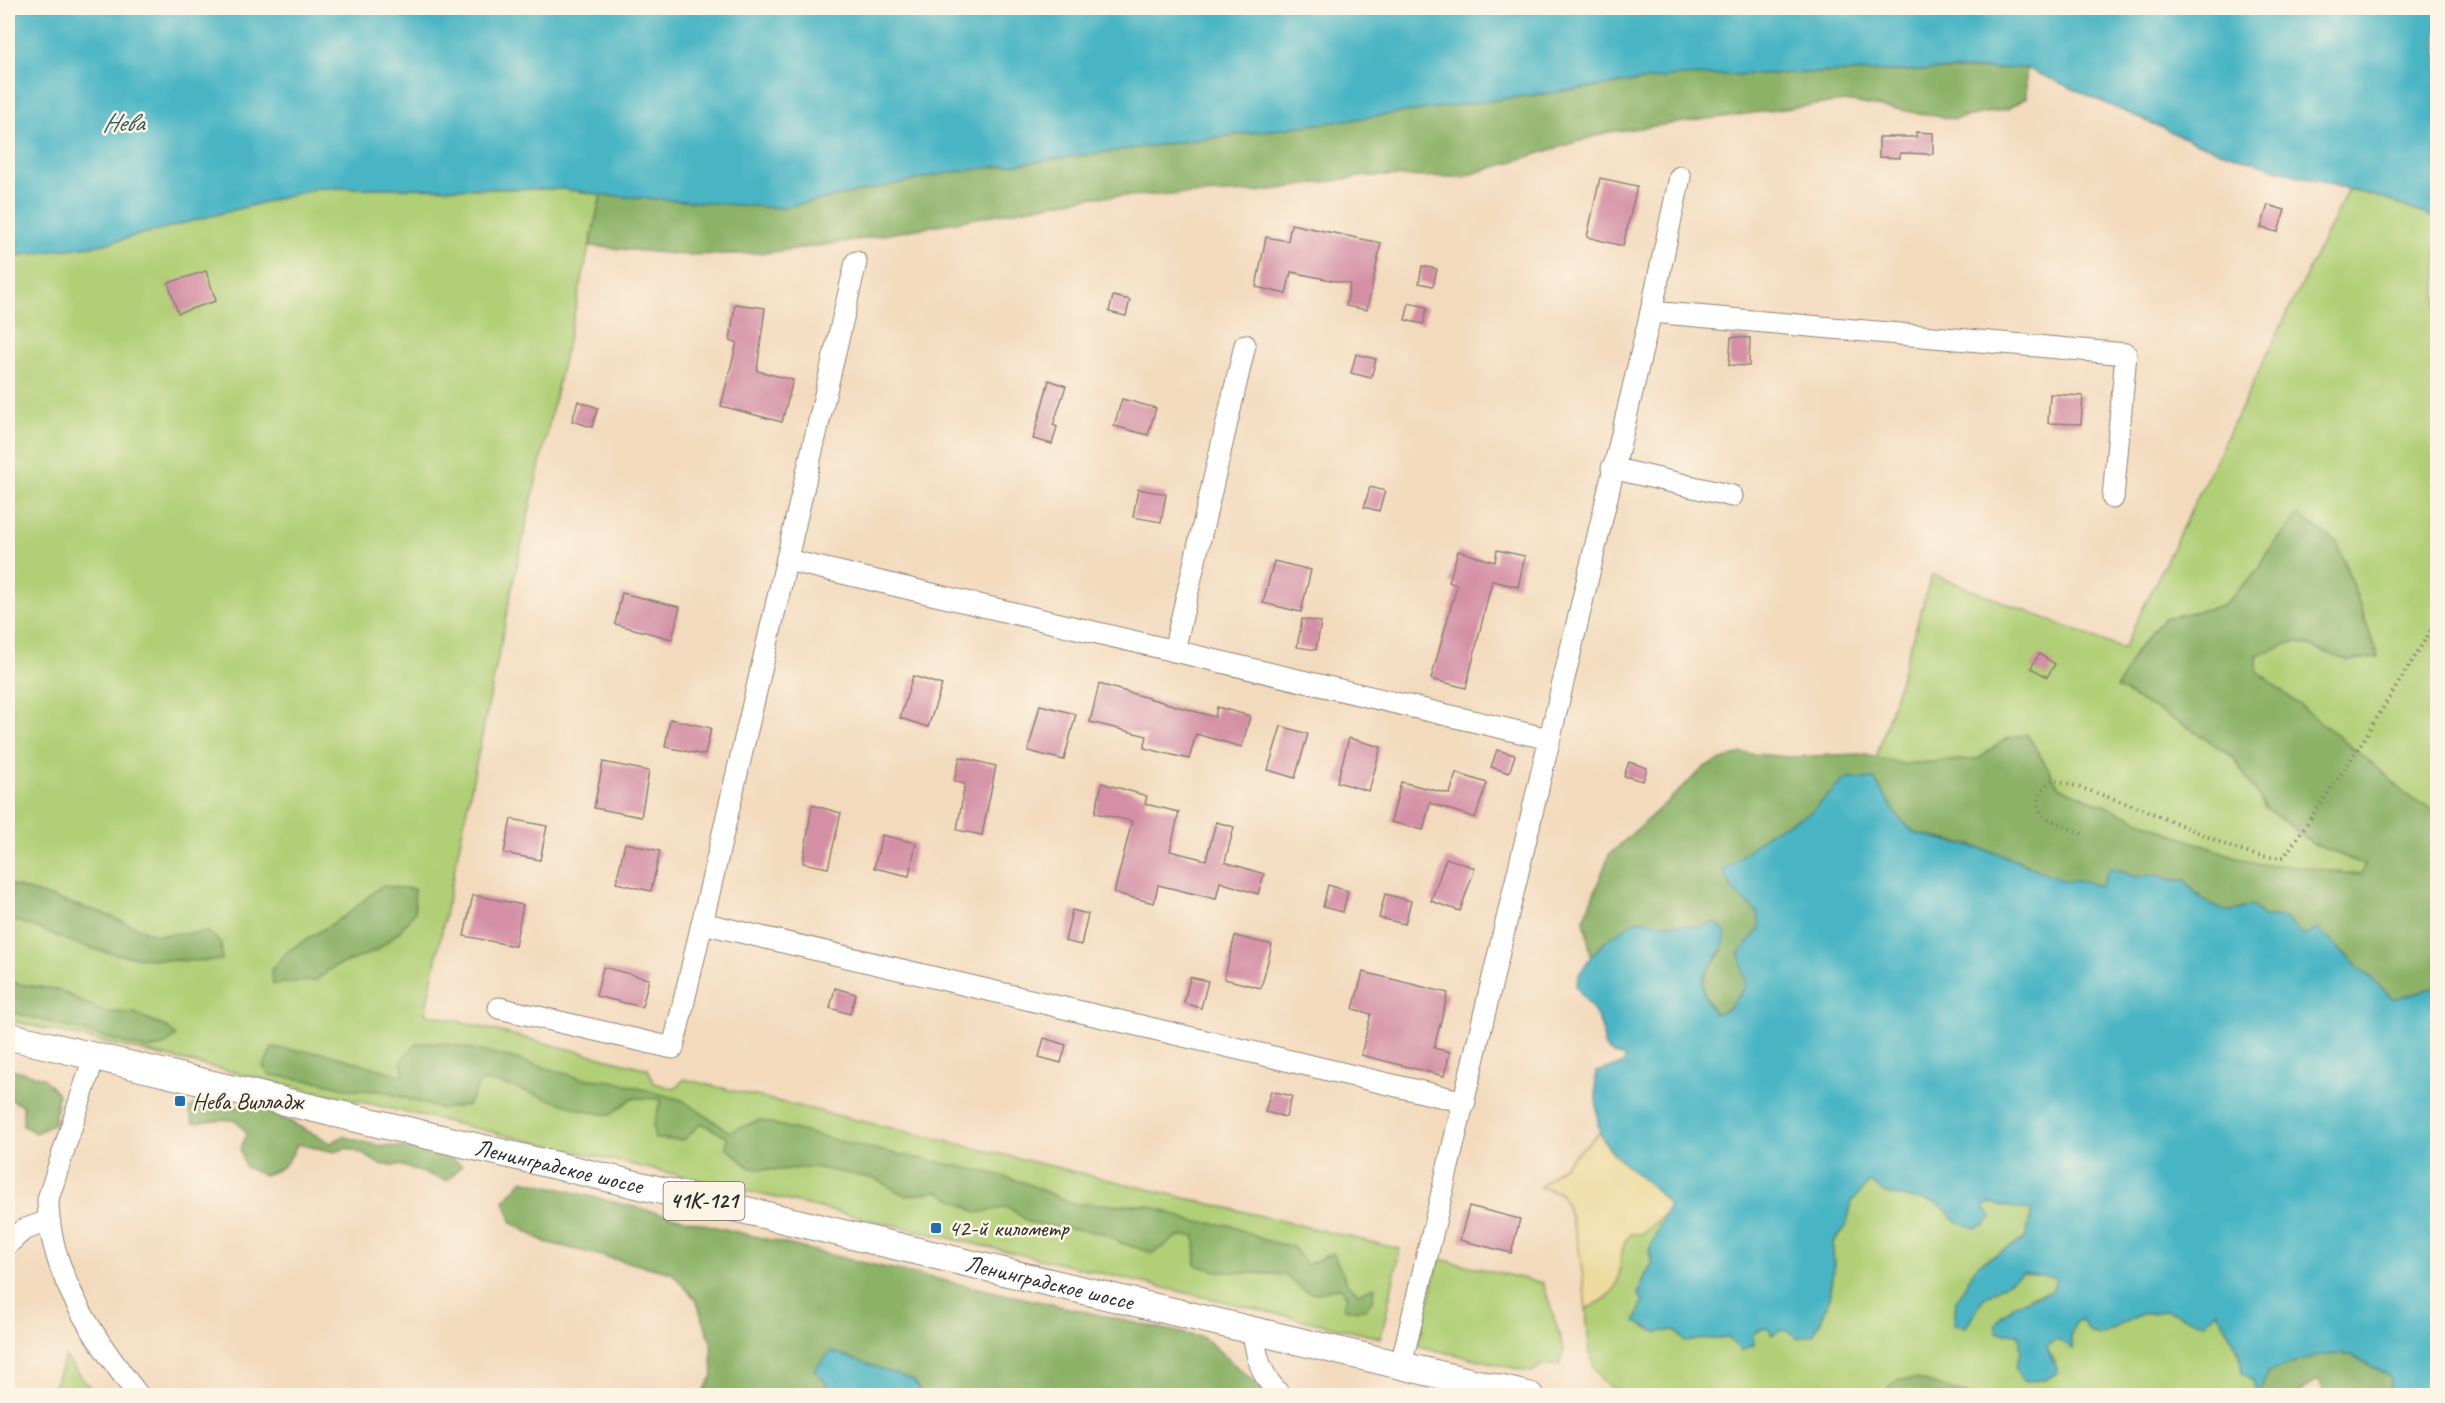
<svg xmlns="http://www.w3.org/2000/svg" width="2445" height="1403" font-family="Caveat,sans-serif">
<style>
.green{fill:#b0cf76;stroke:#6e7d50;stroke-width:1.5}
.forest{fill:#8cb267;stroke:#5c6e49;stroke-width:1.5}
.sand{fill:#eeda9e;stroke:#8c8264;stroke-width:1.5}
.water{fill:#48b5c4;stroke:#3a7078;stroke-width:1.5}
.building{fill:#d48fa6}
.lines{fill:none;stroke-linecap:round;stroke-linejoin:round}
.minor-casing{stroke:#8f8274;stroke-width:23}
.major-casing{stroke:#8f8274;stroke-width:29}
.path{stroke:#8f8274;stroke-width:4;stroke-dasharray:1.5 4.5;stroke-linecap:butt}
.minor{stroke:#fff;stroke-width:21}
.major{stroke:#fff;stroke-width:27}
.poi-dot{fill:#1f6fb2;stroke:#fcf5e5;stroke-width:2}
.labels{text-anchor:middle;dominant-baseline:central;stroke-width:5;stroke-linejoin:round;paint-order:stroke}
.shield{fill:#fcf5e5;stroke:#6a6863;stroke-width:1.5}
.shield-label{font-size:22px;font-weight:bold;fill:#2b2b2b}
.poi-label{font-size:24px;fill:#2b2b2b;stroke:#fcf5e5;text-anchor:start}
.street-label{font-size:24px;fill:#2b2b2b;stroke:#fcf5e5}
.water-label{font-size:26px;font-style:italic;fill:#355b61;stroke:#fcf5e5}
</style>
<rect width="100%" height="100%" fill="#fcf5e5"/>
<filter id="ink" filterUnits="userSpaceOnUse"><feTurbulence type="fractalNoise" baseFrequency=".0167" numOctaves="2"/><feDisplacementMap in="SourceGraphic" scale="12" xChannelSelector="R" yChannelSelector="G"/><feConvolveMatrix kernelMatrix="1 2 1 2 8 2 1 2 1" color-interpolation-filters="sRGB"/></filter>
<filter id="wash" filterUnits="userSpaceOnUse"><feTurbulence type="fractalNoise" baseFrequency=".008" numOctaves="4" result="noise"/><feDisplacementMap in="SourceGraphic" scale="24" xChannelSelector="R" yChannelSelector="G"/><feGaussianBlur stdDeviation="1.35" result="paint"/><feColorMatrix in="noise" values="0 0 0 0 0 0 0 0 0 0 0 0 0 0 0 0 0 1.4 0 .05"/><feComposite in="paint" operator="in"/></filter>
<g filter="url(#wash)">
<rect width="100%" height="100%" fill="#f3dabd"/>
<!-- green -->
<g class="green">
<path d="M318 188 564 189 601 195 516 569 425 1013 648 1069 654 1083 675 1089 684 1079 1400 1249 1381 1338 8 1020V257L105 244Z"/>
<path d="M2348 189 2382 198 2437 219V812L2406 795 2386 775 2257 671V655L2296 641 2349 661 2370 633 2337 542 2267 552 2260 568 2222 606 2164 618 2188 727 2233 757 2265 807 2314 844 2365 865 2361 875 2286 865H2259L2182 838 2059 787 2027 734 2006 739 1978 759 1903 764 1876 759 1932 574 2123 649Z"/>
<path d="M1870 1181 1899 1196 1938 1203 1958 1222 1989 1203 2032 1211 2025 1239 1978 1264 1966 1327 1983 1299 2022 1273 2057 1278 2053 1291 2032 1296 2001 1315 2011 1332 2019 1333 2021 1352 2015 1367 2056 1362 2048 1351 2047 1346 2058 1339 2072 1348 2070 1336 2076 1322 2082 1319 2089 1331 2099 1336 2141 1314 2166 1311 2205 1323 2217 1310C2227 1334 2241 1347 2242 1373L2253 1379 2257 1395 2321 1354 2390 1395H2325L2318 1379 2296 1396H1969L1917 1379 1889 1388V1395H1642C1633 1393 1623 1392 1615 1389 1585 1377 1589 1335 1586 1309 1594 1305 1606 1300 1611 1293 1625 1276 1616 1250 1630 1234H1642L1666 1213 1649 1250 1652 1265C1644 1273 1644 1283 1638 1293L1643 1301 1644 1327 1657 1332 1675 1330 1684 1341 1752 1335C1767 1321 1795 1332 1813 1335 1829 1310 1838 1274 1832 1244L1846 1227 1852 1201Z"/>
<path d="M1439 1259 1543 1283 1564 1350 1559 1365 1542 1366 1531 1372 1418 1346Z"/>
<path d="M65 1357 96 1395H51Z"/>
</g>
<!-- forest -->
<g class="forest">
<path d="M2026 68V98L2007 109 1954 119 1845 101 1609 132 1462 177 1366 176 1257 192 1091 197 845 242 765 253 685 255 590 246 601 195 781 208 948 173 1677 76Z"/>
<path d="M2298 515 2337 542 2378 657 2349 661 2296 641 2257 655V671L2386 775 2406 795 2437 812V987L2393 999 2318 929 2303 937 2285 918 2263 917 2251 905C2245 907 2238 911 2232 911 2213 912 2195 894 2185 880H2172L2155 874 2136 877 2119 870 2101 887 2084 881H2065L2047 876 2021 861 1964 843 1915 833 1899 818 1874 779H1845L1810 813 1769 833 1734 892 1758 913 1760 928 1740 953 1746 986 1729 1009 1715 1014C1695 983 1702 976 1724 949L1699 927 1684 926 1607 940 1591 956 1584 919 1609 855 1706 766 1741 753 1790 757 1861 754 1903 764 1978 759 2006 739 2027 734 2059 787 2182 838 2259 865H2286L2361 875 2365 865 2314 844 2265 807 2233 757 2188 727 2117 688 2136 651 2164 618 2223 606 2260 568 2267 553Z"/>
<path d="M8 884 102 913 155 935 208 932 221 943 222 960C178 962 133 960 90 948 62 940 36 925 8 919Z"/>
<path d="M381 886 414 889 415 912 399 932 376 951 334 967 314 981 273 984 271 970 289 950 345 916Z"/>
<path d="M8 980 19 984 60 990 80 1001 108 1012 134 1013 166 1027 176 1036 163 1046 147 1049 8 1011Z"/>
<path d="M418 1043H444L509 1057 580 1078 613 1081 682 1100 730 1132 759 1120 854 1145 991 1173 1026 1183 1073 1204 1148 1205 1194 1222 1229 1225 1264 1240 1293 1247 1307 1265 1333 1253 1347 1283 1358 1293 1375 1287 1373 1299 1365 1309 1347 1310 1343 1307 1347 1296 1340 1287C1311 1297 1307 1296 1286 1275L1216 1271 1196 1265 1195 1236H1179L1153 1253 1121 1243 1101 1233 1030 1223 1008 1207 978 1213 938 1191 906 1196 875 1179 814 1167 777 1170 750 1168 727 1148V1137L701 1123 684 1140 655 1139 653 1127 661 1099 632 1098 611 1115C566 1111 524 1085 481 1081L468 1105 441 1109 381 1091 353 1090 321 1082 270 1075 263 1067 272 1048 324 1053 404 1076 401 1060Z"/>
<path d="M8 1068 43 1078 58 1094 54 1124 36 1133 23 1126V1106L8 1098Z"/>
<path d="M198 1102 267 1110 331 1143 343 1136C356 1140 371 1145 385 1146 414 1149 436 1148 462 1165L447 1181 400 1165H381L363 1154 347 1148 335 1152 297 1144C289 1163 284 1169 264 1175L245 1167 240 1149 247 1134 237 1121C221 1117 209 1122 193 1123L189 1109Z"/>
<path d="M523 1180 860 1262 1204 1338 1262 1389 1283 1395H923C898 1359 864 1376 827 1384L824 1395H701L713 1376 711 1342 696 1300 672 1273 545 1242 512 1223 504 1201Z"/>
<path d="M2321 1354 2352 1355 2390 1377V1395H2325L2318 1379 2296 1395 2257 1396 2269 1372Z"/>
<path d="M1899 1379H1917L1969 1395H1889L1888 1388Z"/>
</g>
<!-- sand -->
<path class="sand" d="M1600 1132 1617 1155 1660 1193 1669 1205 1666 1213 1642 1234H1630C1616 1250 1625 1277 1611 1293 1606 1300 1594 1305 1586 1309 1582 1269 1580 1229 1560 1193L1540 1187Z"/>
<!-- water -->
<g class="water">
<path d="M8 8H2437V219L2382 198 2291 174 2196 143 2026 68 1677 76 948 173 781 208 601 195 564 189 318 188 105 244 8 257Z"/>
<path d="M1845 779H1874L1899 818 1915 833 2000 854 2065 881H2084L2101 887 2110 867 2136 877 2155 874 2172 880H2185C2195 894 2213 912 2232 911 2238 911 2245 907 2251 905L2263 917 2285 918 2303 936 2318 929 2393 999 2437 987V1395H2390V1377L2352 1355 2321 1354 2269 1372 2257 1395 2253 1379 2241 1373V1355L2217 1311 2205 1323 2166 1311 2141 1314 2099 1336 2089 1331 2081 1319 2076 1322 2070 1336 2073 1349 2058 1339 2047 1346C2048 1356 2056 1362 2057 1373L2045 1380 2023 1381 2015 1367 2021 1352 2019 1333H1998L1995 1325C2007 1305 2031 1297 2053 1291L2056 1278 2022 1273 1983 1299 1966 1327 1954 1325 1956 1300 1978 1264 2025 1239 2032 1211 1989 1203 1984 1208 1992 1217 1985 1225 1975 1228 1958 1222 1938 1203 1885 1193 1870 1182 1852 1201 1846 1227 1832 1243C1837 1274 1829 1310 1813 1335L1797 1338C1787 1329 1783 1328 1772 1335L1768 1328 1758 1330 1753 1335 1754 1345 1741 1351 1727 1337 1684 1341 1675 1330 1657 1332 1635 1322 1643 1301 1638 1294C1644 1283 1644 1273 1652 1264L1649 1250 1669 1205C1650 1179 1613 1163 1600 1133 1597 1125 1595 1083 1596 1072L1624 1064 1625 1057 1613 1054 1604 1046C1604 1018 1591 1009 1576 986L1580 973 1591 956 1607 940 1637 920 1699 927 1715 922 1726 933C1721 973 1684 967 1714 1014L1729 1009 1746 986 1740 953 1760 928 1758 913 1734 892 1723 871 1769 833 1810 813Z"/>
<path d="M831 1351 913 1380 923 1395H824L827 1384 814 1370Z"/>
</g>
<g id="blocks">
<!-- building -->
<g class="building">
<path d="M1916 132 1933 133V154L1900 153V158L1879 157V137H1916Z"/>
<path d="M1600 178 1637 186 1623 246 1587 237Z"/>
<path d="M2268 205 2285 210 2278 232 2261 228Z"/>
<path d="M1291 224 1381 243 1367 310 1346 306 1350 284 1291 272 1286 294 1256 287 1266 237 1288 241Z"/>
<path d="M1422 266 1437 269 1433 286 1419 283Z"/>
<path d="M206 271 216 301 178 313 168 283Z"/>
<path d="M1113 296 1130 300 1126 316 1109 312Z"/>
<path d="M1409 303 1427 307 1423 324 1405 320Z"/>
<path d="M735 304 765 308 757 371 793 380 782 422 721 406 737 342 730 341Z"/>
<path d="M1731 337 1750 338 1749 366 1729 365Z"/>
<path d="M1356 354 1376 359 1371 378 1351 373Z"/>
<path d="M1049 380 1066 386 1053 425 1057 427 1052 444 1033 439Z"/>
<path d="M2050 394 2083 396 2081 424 2048 423Z"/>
<path d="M1122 399 1156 408 1148 435 1114 426Z"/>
<path d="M578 401 598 408 592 427 572 421Z"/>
<path d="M1370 487 1385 491 1379 511 1364 507Z"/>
<path d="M1138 489 1166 494 1161 522 1133 517Z"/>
<path d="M1497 550 1525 556 1518 587 1492 581 1466 688 1431 679 1457 585 1449 582 1458 551 1495 562Z"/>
<path d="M1274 561 1311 570 1301 612 1263 603Z"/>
<path d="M622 593 680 607 672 639 615 624Z"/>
<path d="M1302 619 1321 622 1316 650 1297 647Z"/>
<path d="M2039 654 2055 664 2047 677 2031 668Z"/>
<path d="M913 676 942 685 928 727 900 718Z"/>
<path d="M1099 684 1215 717 1217 707 1250 716 1242 747 1196 734 1189 759 1144 748 1147 736 1090 722Z"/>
<path d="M1040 705 1076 714 1064 760 1028 751Z"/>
<path d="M670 719 711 728 705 755 665 747Z"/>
<path d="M1281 726 1308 734 1295 778 1268 770Z"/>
<path d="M1349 738 1381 747 1369 791 1337 782Z"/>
<path d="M1497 750 1515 755 1509 773 1491 767Z"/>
<path d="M960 757 996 766 982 835 957 830 965 784 954 781Z"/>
<path d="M603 762 649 771 641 817 594 808Z"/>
<path d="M1629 762 1647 768 1643 781 1624 776Z"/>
<path d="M1456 773 1487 783 1475 818 1430 803 1423 830 1391 822 1401 782 1450 794Z"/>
<path d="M1102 783 1147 796 1145 804 1179 812 1170 851 1206 860 1216 822 1234 827 1225 862 1264 874 1258 894 1220 882 1216 899 1158 885 1154 903 1114 893 1132 821 1095 813Z"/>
<path d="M812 805 841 813 828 868 803 863Z"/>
<path d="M511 819 547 826 540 860 504 853Z"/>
<path d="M882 835 916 843 909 876 874 868Z"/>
<path d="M625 843 660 851 651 891 616 883Z"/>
<path d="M1446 858 1475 868 1460 911 1431 901Z"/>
<path d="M1328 885 1348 891 1343 912 1323 907Z"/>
<path d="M1385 894 1411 901 1405 924 1379 918Z"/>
<path d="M473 895 523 905 515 946 464 936Z"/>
<path d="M1072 910 1088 914 1081 945 1065 941Z"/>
<path d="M1235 936 1272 945 1261 988 1224 979Z"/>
<path d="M603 967 649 979 642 1007 596 996Z"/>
<path d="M1363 972 1448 993 1434 1048 1450 1052 1444 1076 1361 1055 1371 1014 1353 1009Z"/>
<path d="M1190 977 1208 981 1201 1008 1184 1003Z"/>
<path d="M835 988 856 994 850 1014 830 1008Z"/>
<path d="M1044 1038 1066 1045 1061 1063 1039 1057Z"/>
<path d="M1271 1091 1292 1096 1286 1117 1265 1112Z"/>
<path d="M1469 1206 1520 1219 1511 1253 1460 1240Z"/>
</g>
</g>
</g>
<g filter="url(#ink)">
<use href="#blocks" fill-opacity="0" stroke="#8f8274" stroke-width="1.5"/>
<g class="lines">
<defs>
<g id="minor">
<path d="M1651 312 2126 354 2113 498"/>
<path d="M1612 468 1732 496"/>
<path d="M787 560 1549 739"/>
<path d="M1174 651 1245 345"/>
<path d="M702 923 1465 1102"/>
<path d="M499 1008 673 1048 856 262"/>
<path d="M94 1057 48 1199C48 1273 95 1340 139 1396"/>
<path d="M8 1244 23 1230 48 1221"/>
<path d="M1253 1330C1256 1357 1261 1376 1281 1396"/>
<path d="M1401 1365 1651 312 1680 177"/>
</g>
<g id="major">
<path id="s1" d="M8 1036 1530 1396"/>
</g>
</defs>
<!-- minor casing -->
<use href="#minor" class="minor-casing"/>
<!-- major casing -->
<use href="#major" class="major-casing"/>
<!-- path -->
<path class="path" d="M2082 834 2042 816C2034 799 2040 790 2053 779 2098 793 2145 809 2188 828 2223 842 2245 859 2284 857L2352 758 2438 619"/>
<!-- minor -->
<use href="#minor" class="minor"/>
<!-- major -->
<use href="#major" class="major"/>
</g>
</g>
<!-- markers -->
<g class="poi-dot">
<rect x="174" y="1095" width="12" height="12" rx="3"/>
<rect x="930" y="1222" width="12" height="12" rx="3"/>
</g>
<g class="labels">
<!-- shield labels -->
<rect class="shield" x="663.5" y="1182" width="81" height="38" rx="4.5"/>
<g class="shield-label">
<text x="704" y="1201">41К-121</text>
</g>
<!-- poi labels -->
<g class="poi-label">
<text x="192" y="1101">Нева Вилладж</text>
<text x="948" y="1228">42-й километр</text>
</g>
<!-- street labels -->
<g class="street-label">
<text stroke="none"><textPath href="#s1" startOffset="566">Ленинградское шоссе</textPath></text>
<text stroke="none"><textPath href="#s1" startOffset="1070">Ленинградское шоссе</textPath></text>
</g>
<!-- water labels -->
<g class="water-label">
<text x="123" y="122">Нева</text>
</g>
</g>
<!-- margin -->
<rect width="2445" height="1403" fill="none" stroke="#fcf5e5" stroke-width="30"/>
</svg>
